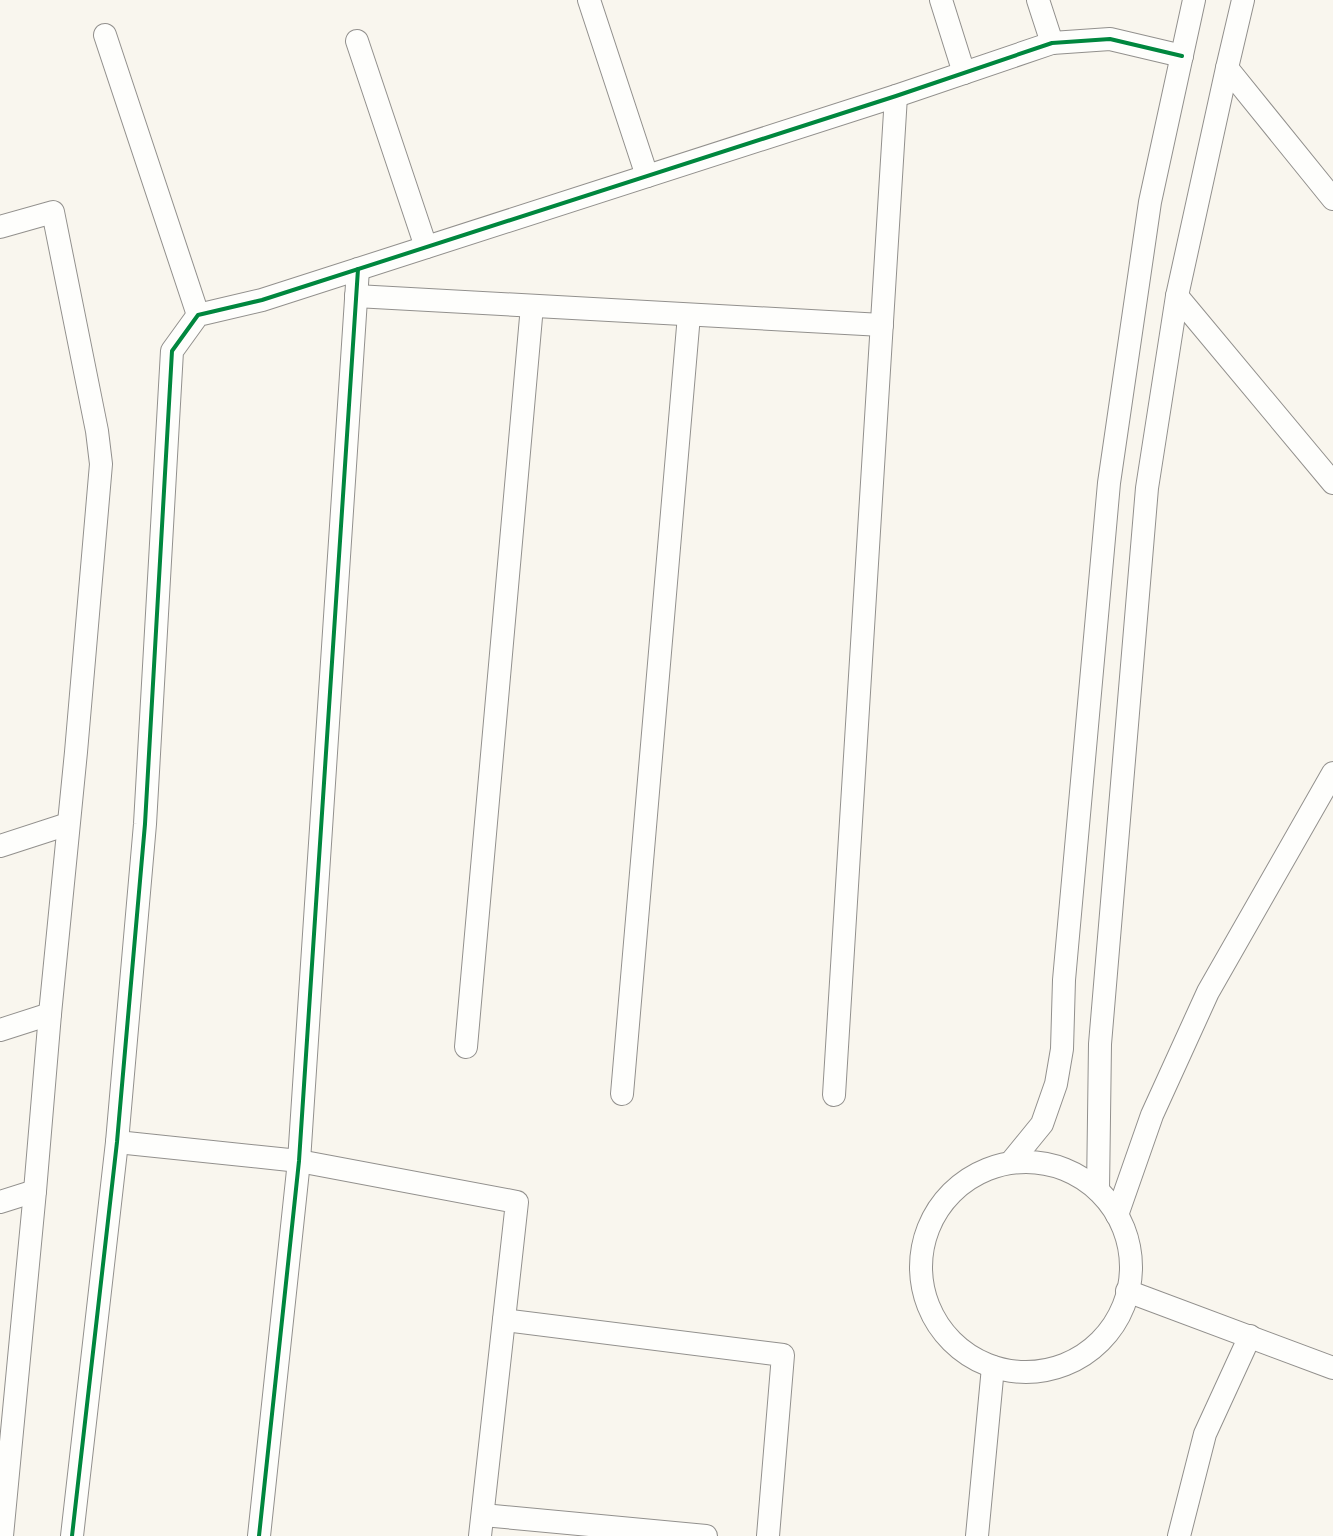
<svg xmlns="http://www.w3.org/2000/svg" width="1333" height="1536" font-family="'IBM Plex Serif',serif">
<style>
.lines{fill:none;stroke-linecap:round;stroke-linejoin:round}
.minor-casing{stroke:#92908d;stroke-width:24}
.minor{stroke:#fefefc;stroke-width:22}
.cycleway-casing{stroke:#fff;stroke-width:6}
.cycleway{stroke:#00873e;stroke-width:4}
</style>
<rect width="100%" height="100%" fill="#f9f6ee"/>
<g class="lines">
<defs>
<g id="minor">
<path d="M589 0 647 176"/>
<path d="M941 0 964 73"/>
<path d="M1038 0 1052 43"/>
<path d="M105 35 198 315"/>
<path d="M357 41 426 247"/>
<path d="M1227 68 1333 199"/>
<path d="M0 227 53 212 97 431 101 464 76 752 50 1014 35 1191 2 1536"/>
<path d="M356 296 882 325"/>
<path d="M1177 296 1333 483"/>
<path d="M0 846 68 824"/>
<path d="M0 1030 50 1014"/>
<path d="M466 1047 532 306"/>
<path d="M622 1094 689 315"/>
<path d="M834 1095 896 96"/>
<path d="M117 1142 299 1161 517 1202 480 1536"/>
<path d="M1011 1162 1042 1124 1056 1084 1062 1049 1064 980 1109 483 1150 202 1194 0"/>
<circle cx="1026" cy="1267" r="105"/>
<path d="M1098 1190 1100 1044 1147 488 1177 296 1227 68 1243 0"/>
<path d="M0 1202 35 1191"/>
<path d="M1117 1215 1152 1115 1208 992 1333 773"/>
<path d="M1127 1291 1333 1368"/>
<path d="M504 1320 783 1355 768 1536"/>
<path d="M483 1515 706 1536"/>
<path d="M72 1536 117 1142 145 824 172 351 198 315 262 300 896 96 1052 43 1110 39 1182 56"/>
<path d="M259 1536 299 1161 358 269"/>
<path d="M977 1536 993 1367"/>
<path d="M1179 1536 1205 1434 1250 1336"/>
</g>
</defs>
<!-- minor casing -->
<use href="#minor" class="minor-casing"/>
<!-- minor -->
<use href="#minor" class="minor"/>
<defs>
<g id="cycleway">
<path d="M72 1536 117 1142 145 824 172 351 198 315 262 300 896 96 1052 43 1110 39 1182 56"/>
<path d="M259 1536 299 1161 358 269"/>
</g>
</defs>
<!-- cycleway casing -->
<use href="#cycleway" class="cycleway-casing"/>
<!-- cycleway -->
<use href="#cycleway" class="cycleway"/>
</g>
</svg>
